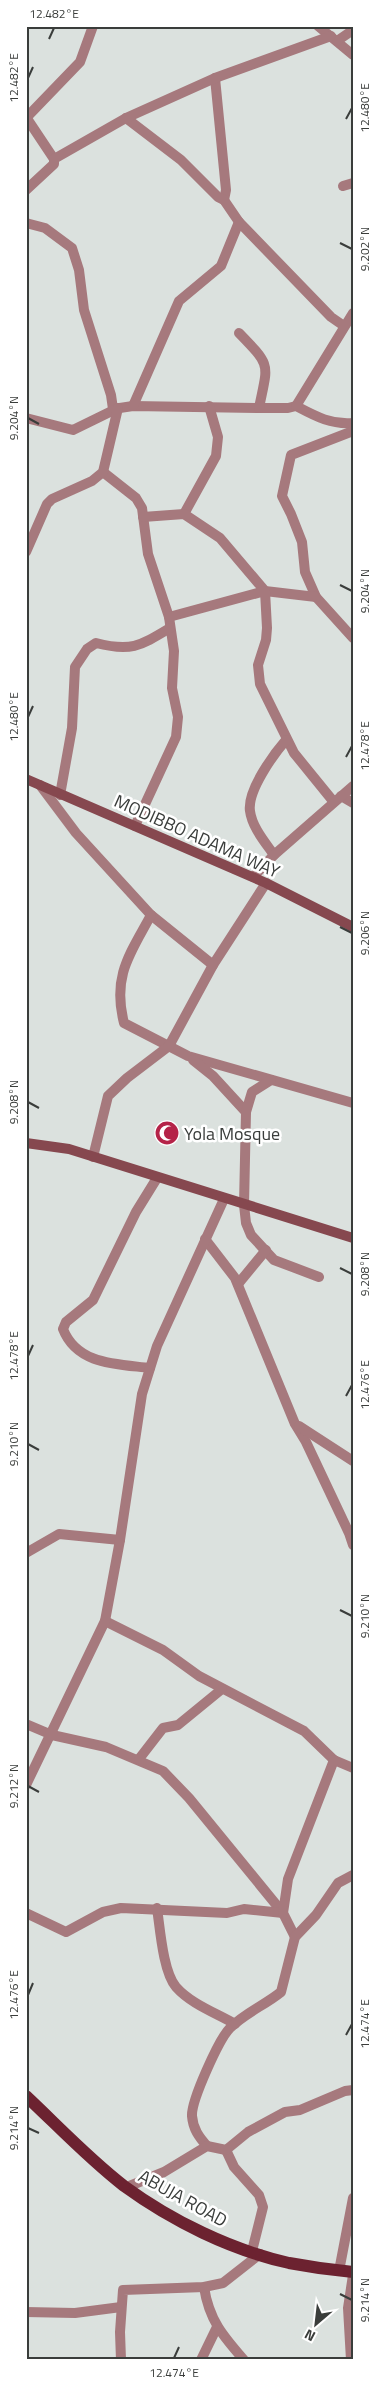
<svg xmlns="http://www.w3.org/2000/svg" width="379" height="2386" font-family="'Titillium Web',sans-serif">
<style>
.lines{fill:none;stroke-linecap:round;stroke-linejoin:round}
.minor{stroke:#a6797d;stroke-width:10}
.secondary{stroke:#86484f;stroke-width:10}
.primary{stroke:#6c2230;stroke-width:12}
.ticks{fill:none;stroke:#3a3d3b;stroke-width:2}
.labels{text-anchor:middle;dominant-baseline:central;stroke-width:5;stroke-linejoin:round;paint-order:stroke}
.street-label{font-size:18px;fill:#3a3d3b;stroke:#fff}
.poi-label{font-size:18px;fill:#3a3d3b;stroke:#fff;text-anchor:start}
.neatline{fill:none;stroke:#3a3d3b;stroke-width:2}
.ticks-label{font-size:12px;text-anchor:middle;fill:#3a3d3b}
</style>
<rect width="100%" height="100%" fill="#dbe1de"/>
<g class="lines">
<!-- minor -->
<g class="minor">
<path d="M318 26 353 55"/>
<path d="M337 41 353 30"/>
<path d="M215 78 226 190 224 200"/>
<path d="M26 117 54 159"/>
<path d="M27 117 80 62 93 26"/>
<path d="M126 118 181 160 218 197 224 200 239 222 331 317 344 326"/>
<path d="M343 186 353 183"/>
<path d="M26 190 54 164V159L126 118 215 78 331 36"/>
<path d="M26 223 45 228 72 248 79 270 84 310 111 395 113 409 133 406 259 408H288L296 406C315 416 331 425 353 423"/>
<path d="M239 333C272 367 268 363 259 408"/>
<path d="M133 406 179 301 221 266 239 222"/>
<path d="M296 406 353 313"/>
<path d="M26 418 73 430 118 408"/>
<path d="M353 431 291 455 282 496 291 514 302 542 305 572 316 597 353 638"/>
<path d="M103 472 136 498 142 508 148 554 169 617 174 651 172 688 178 717 176 737 135 826"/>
<path d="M184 514 216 456 218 437 209 406"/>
<path d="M143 517 184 514 220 538 265 591 316 597"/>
<path d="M26 552 47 504 52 499 92 481 103 472 118 408"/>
<path d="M169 617 265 591 267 628 266 640 258 665 260 684 294 753 333 801"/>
<path d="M40 785 76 833 151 915 213 965"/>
<path d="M60 795 72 728 75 667 87 649 96 643C131 652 140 646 170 628"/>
<path d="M341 796 353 803"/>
<path d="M274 855C265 842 252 827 250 811 247 791 273 755 286 740"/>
<path d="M253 877 274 855 353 786"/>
<path d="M151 915C130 954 112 976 124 1023L188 1056 353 1103"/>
<path d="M193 1060 213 1076 246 1112"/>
<path d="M271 1080 252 1092 246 1112 244 1205 246 1223 251 1235 274 1260 319 1277"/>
<path d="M93 1157 108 1096 127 1078 169 1046 213 965 266 883"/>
<path d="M205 1239 235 1278 295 1424 306 1442 349 1533 353 1545"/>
<path d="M238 1284 266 1250"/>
<path d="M150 1368C117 1364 77 1365 63 1329L66 1322 93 1300 136 1212 157 1178"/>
<path d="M299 1426 353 1461"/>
<path d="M26 1553 59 1534 120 1540"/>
<path d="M105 1621 163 1650 199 1676 304 1731 334 1760 353 1768"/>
<path d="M26 1724 52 1735 106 1747 163 1771 189 1798 283 1913"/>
<path d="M139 1759 163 1728 178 1725 222 1689"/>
<path d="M26 1785 105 1621 120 1540 142 1394 157 1346 224 1199"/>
<path d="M157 1908C160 1928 163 1972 176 1987 191 2004 216 2013 235 2024"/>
<path d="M26 1913 66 1932 103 1912 121 1908 227 1913 244 1909 283 1913"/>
<path d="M295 1937 283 1913 288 1879 334 1760"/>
<path d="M207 2146C199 2137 193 2129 192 2116 191 2101 219 2039 230 2028 245 2013 265 2005 281 1992L295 1937 316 1915 338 1883 353 1875"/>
<path d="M226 2150 234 2167 259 2195 263 2207 252 2251"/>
<path d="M127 2187 164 2172 207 2146 226 2150 248 2132 285 2112 300 2110 345 2091 353 2090"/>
<path d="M339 2271 353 2198"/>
<path d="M204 2287C209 2320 223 2336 244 2360"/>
<path d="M26 2312 75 2313 121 2307"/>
<path d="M121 2360 120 2332 123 2290 204 2287 223 2283 260 2254"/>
<path d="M201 2360 217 2327"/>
<path d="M351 2360 348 2308 353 2275"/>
</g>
<!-- secondary -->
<g class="secondary">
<path d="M26 779 266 883 353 927"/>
<path d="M26 1143 69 1149 353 1238"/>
</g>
<!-- primary -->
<path class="primary" d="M26 2096C58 2126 89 2159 124 2186 172 2221 231 2250 289 2263 310 2267 331 2270 353 2272"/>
</g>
<!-- ticks -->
<path class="ticks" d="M49 39 54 28M28 78 33 67M346 119 352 108M340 243 352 249M28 418 39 424M340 585 352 591M28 717 33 706M346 757 352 746M340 927 352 933M28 1102 39 1108M340 1268 352 1274M28 1356 33 1345M346 1396 352 1385M28 1444 39 1450M340 1610 352 1616M28 1786 39 1792M28 1995 33 1983M346 2035 352 2024M28 2128 39 2133M340 2294 352 2300M174 2358 179 2347"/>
<!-- icons -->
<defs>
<symbol id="mosque-disc" viewBox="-11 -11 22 22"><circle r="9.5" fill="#b52348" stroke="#fff"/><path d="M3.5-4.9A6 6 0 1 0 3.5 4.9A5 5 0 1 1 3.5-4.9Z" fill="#fff"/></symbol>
</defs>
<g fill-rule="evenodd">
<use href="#mosque-disc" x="153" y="1119" width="28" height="28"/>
</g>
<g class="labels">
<!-- street labels -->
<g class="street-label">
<text transform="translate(197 836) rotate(24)">MODIBBO ADAMA WAY</text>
<text transform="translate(183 2198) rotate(29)">ABUJA ROAD</text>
</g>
<!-- poi labels -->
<g class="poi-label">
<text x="184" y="1133">Yola Mosque</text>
</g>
</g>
<!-- border -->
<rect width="379" height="2386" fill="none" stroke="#ffffff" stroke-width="55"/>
<!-- north arrow -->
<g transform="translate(316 2324) rotate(208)" stroke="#ffffff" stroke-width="4" paint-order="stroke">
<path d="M0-4L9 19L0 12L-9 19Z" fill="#3a3d3b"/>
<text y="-8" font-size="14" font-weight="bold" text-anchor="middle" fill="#3a3d3b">N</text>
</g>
<rect x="28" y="28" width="324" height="2330" class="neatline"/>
<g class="ticks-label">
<text x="54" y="18">12.482°E</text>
<text transform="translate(14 78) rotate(-90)" y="4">12.482°E</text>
<text transform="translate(365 108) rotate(-90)" y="4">12.480°E</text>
<text transform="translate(365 249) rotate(-90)" y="4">9.202°N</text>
<text transform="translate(14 418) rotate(-90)" y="4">9.204°N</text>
<text transform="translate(365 591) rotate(-90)" y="4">9.204°N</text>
<text transform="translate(14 717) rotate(-90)" y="4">12.480°E</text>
<text transform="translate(365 746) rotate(-90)" y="4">12.478°E</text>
<text transform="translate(365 933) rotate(-90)" y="4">9.206°N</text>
<text transform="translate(14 1102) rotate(-90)" y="4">9.208°N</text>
<text transform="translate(365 1274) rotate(-90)" y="4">9.208°N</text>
<text transform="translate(14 1356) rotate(-90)" y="4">12.478°E</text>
<text transform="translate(365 1385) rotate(-90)" y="4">12.476°E</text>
<text transform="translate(14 1444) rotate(-90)" y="4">9.210°N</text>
<text transform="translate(365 1616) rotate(-90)" y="4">9.210°N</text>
<text transform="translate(14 1786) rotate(-90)" y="4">9.212°N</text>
<text transform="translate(14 1995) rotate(-90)" y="4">12.476°E</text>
<text transform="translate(365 2024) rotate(-90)" y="4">12.474°E</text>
<text transform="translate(14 2128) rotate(-90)" y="4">9.214°N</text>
<text transform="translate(365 2300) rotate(-90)" y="4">9.214°N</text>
<text x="174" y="2377">12.474°E</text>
</g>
</svg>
